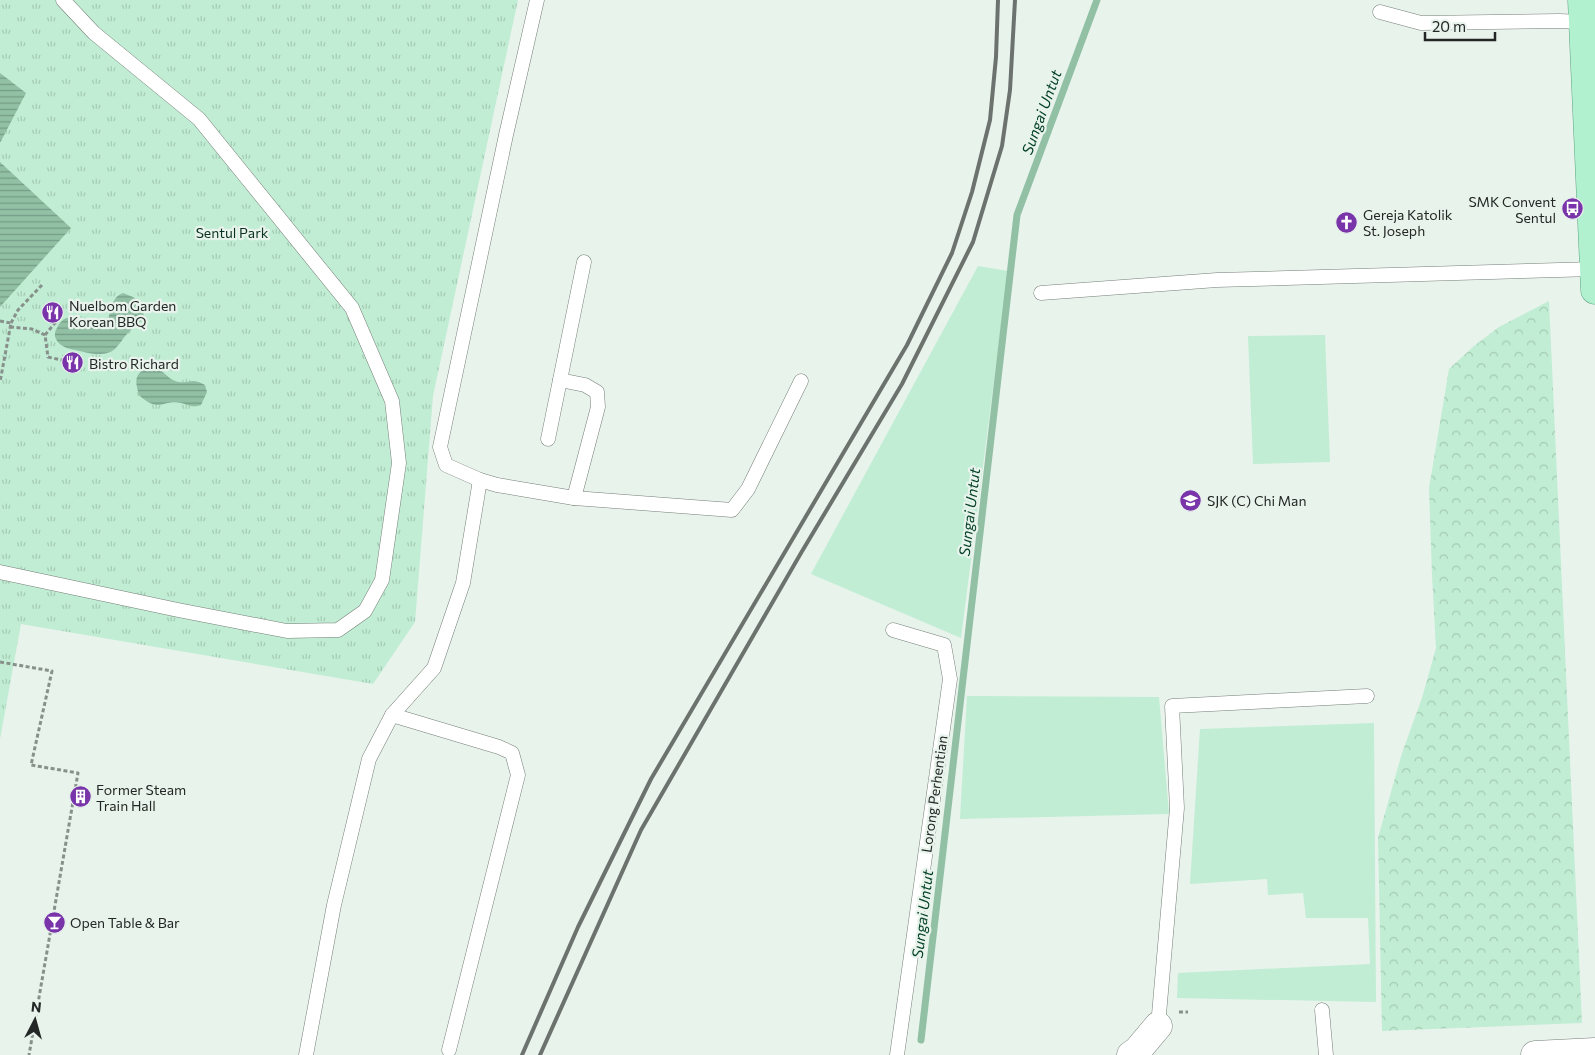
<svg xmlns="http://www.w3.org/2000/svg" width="1595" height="1055" font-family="Commissioner,sans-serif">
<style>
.grass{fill:#c0edd3}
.forest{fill:url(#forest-crowns)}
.park{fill:url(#park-tufts)}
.water{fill:url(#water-rules)}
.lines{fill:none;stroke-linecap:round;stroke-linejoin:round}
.stream{stroke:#91c0a5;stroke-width:7}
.lane-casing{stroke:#767f79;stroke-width:15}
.street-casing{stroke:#767f79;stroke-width:29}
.primary-casing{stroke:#5ea480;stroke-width:29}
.path{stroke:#88908b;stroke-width:3;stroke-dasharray:4 2.5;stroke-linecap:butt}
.lane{stroke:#fff;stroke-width:14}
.street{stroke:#fff;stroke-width:28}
.primary{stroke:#b1f1d0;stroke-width:28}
.rail{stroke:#6c736f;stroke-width:4}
.labels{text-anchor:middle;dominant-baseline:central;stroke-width:4.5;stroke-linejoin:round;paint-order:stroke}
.poi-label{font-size:14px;fill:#232725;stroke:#e8f3ec;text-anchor:start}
.park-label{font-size:14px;fill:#0a3220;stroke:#e8f3ec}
.street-label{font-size:14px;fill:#232725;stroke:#e8f3ec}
.water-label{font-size:15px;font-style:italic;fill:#013f26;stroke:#e8f3ec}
</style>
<defs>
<pattern id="forest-crowns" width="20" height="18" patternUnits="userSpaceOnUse" patternTransform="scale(1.25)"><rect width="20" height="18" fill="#c0edd3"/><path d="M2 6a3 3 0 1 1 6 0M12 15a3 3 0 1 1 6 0" fill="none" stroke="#a5cbb5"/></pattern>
<pattern id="park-tufts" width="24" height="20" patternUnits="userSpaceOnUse" patternTransform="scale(1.25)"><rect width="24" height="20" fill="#c0edd3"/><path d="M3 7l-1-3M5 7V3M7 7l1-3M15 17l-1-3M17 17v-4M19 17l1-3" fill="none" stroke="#a5cbb5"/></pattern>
<pattern id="water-rules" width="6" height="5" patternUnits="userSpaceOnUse" patternTransform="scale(1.25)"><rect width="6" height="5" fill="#91c0a5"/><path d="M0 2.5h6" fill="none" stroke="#769c86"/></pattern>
</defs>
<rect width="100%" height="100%" fill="#e8f3ec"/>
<!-- grass -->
<g class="grass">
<path d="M978 266 1008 271 961 638 811 574Z"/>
<path d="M1325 335 1330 462 1253 464 1248 336Z"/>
<path d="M967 696 1159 697 1169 814 960 819Z"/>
<path d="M1374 723 1376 1002 1177 998 1178 973 1370 964 1368 918H1306L1303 893 1268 895 1267 879 1190 884 1200 729Z"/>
</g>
<!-- forest -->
<path class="forest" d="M1549 301 1582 1023 1382 1031 1378 838 1402 753 1422 698 1436 648 1432 575 1429 488 1449 369 1474 346 1499 327Z"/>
<!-- park -->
<path class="park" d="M0 0H518L433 396 415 622 373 684 21 624 0 739Z"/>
<!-- water -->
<g class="water">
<path d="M0 73 26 93 0 143Z"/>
<path d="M0 162 71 228 0 307Z"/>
<path d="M123 293 133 297 142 304 144 317C139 324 133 328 127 334 123 338 120 344 115 349 104 358 88 353 75 350 68 349 59 346 56 339 54 335 55 331 57 328 64 312 80 315 90 327 118 332 103 300 123 293Z"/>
<path d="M148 366C163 366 166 380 179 382 191 384 190 377 205 385L207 392 201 405C192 408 189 405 181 403 163 399 159 414 139 395 135 380 134 375 148 366Z"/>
</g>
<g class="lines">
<!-- stream -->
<path class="stream" d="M921 1040 1017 215 1097 0"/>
<defs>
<g id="lane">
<path d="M537 0 506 135 440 447 446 465 480 480 497 485 574 498 732 510 748 489 801 381"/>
<path d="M1380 12 1421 23 1559 21 1583 22"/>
<path d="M1041 293 1217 280 1594 269"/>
<path d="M560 380 585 385 597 392 598 407 574 498"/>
<path d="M548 439 584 262"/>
<path d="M0 572 178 610 287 631 338 630 365 611 382 580 399 463 392 401 352 308 199 119 94 33 63 0"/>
<path d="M893 630 944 645 950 679 897 1055"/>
<path d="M392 715 499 747 512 753 518 775 449 1050"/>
<path d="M1322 1010 1326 1055"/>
<path d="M1158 1026 1177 808 1172 706 1367 696"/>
<path d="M306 1055 334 905 369 759 392 715 434 668 463 583 480 480"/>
</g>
<g id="street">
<path d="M1131 1055 1137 1051 1158 1026"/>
<path d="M1535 1055 1595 1052"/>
</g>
<path id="primary" d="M1582 0 1595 290"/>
</defs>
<!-- lane casing -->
<use href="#lane" class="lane-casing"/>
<!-- street casing -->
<use href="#street" class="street-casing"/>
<!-- primary casing -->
<use href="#primary" class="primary-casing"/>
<!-- path -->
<g class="path">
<path d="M0 321 11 323 0 382"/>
<path d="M11 323 18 310 42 285"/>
<path d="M10 327 32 329 45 335 48 357 66 361"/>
<path d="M45 335 59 318 57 317"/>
<path d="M0 662 52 671 31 765 78 773 29 1055"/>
<path d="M1179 1012H1188"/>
</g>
<!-- lane -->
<use href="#lane" class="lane"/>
<!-- street -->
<use href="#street" class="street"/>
<!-- primary -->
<use href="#primary" class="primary"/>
<!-- rail -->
<g class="rail">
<path d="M522 1055 578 927 651 779 907 345 952 253 972 192 990 120 996 57 998 0"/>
<path d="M540 1055 641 830 801 553 902 384 973 242 1002 146 1010 90 1015 0"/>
</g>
</g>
<!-- icons -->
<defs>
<symbol id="bus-disc" viewBox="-11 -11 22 22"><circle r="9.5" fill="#7834a8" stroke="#e8f3ec"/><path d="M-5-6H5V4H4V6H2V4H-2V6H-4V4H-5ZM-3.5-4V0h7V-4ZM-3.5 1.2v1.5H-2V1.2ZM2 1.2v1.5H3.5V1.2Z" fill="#fff"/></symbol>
<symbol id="church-disc" viewBox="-11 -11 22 22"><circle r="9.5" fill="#7834a8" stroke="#e8f3ec"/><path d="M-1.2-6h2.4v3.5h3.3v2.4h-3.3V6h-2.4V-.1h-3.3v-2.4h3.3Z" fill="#fff"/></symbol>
<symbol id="restaurant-disc" viewBox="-11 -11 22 22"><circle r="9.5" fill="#7834a8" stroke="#e8f3ec"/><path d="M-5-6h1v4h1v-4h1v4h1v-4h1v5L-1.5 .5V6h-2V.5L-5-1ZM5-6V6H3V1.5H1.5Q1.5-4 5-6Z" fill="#fff"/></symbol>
<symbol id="school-disc" viewBox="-11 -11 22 22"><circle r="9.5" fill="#7834a8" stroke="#e8f3ec"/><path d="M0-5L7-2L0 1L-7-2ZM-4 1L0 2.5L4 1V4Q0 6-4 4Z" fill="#fff"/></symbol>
<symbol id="building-disc" viewBox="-11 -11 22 22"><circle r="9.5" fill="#7834a8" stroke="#e8f3ec"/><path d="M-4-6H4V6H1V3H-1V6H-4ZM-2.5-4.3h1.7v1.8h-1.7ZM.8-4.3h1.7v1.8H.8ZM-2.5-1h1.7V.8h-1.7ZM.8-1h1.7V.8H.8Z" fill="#fff"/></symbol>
<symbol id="bar-disc" viewBox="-11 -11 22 22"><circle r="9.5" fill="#7834a8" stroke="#e8f3ec"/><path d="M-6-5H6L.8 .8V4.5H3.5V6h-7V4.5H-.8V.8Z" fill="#fff"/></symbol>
</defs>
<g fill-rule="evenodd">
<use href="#bus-disc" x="1560" y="196" width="25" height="25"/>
<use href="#church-disc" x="1334" y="210" width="25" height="25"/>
<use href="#restaurant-disc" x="40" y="300" width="25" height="25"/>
<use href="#restaurant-disc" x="60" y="350" width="25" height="25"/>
<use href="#school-disc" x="1178" y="488" width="25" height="25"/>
<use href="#building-disc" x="68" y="784" width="25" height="25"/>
<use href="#bar-disc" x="42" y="910" width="25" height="25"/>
</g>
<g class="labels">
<!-- poi labels -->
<g class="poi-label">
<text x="1556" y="201" text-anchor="end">SMK Convent<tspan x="1556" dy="16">Sentul</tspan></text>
<text x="1363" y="214">Gereja Katolik<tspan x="1363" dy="16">St. Joseph</tspan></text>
<text x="69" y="305">Nuelbom Garden<tspan x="69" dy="16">Korean BBQ</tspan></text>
<text x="89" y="363">Bistro Richard</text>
<text x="1207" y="500">SJK (C) Chi Man</text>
<text x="96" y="789">Former Steam<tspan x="96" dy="16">Train Hall</tspan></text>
<text x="70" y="922">Open Table &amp; Bar</text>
</g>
<!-- park labels -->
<g class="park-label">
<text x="232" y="232">Sentul Park</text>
</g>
<!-- street labels -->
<g class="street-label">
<text transform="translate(934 794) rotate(-82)">Lorong Perhentian</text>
</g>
<!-- water labels -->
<g class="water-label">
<text transform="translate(1041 112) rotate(-70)">Sungai Untut</text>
<text transform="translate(969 512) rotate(-83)">Sungai Untut</text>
<text transform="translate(922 914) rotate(-83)">Sungai Untut</text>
</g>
</g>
<!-- north arrow -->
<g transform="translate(35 1020) rotate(6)" stroke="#e8f3ec" stroke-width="4" paint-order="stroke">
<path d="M0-4L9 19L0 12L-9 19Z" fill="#232725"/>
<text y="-8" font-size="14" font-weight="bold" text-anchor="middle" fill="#232725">N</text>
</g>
<!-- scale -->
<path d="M1425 32v8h70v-8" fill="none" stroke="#232725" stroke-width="2.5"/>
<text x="1432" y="32" font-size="15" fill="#232725" stroke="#e8f3ec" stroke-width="4" paint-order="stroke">20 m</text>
</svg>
